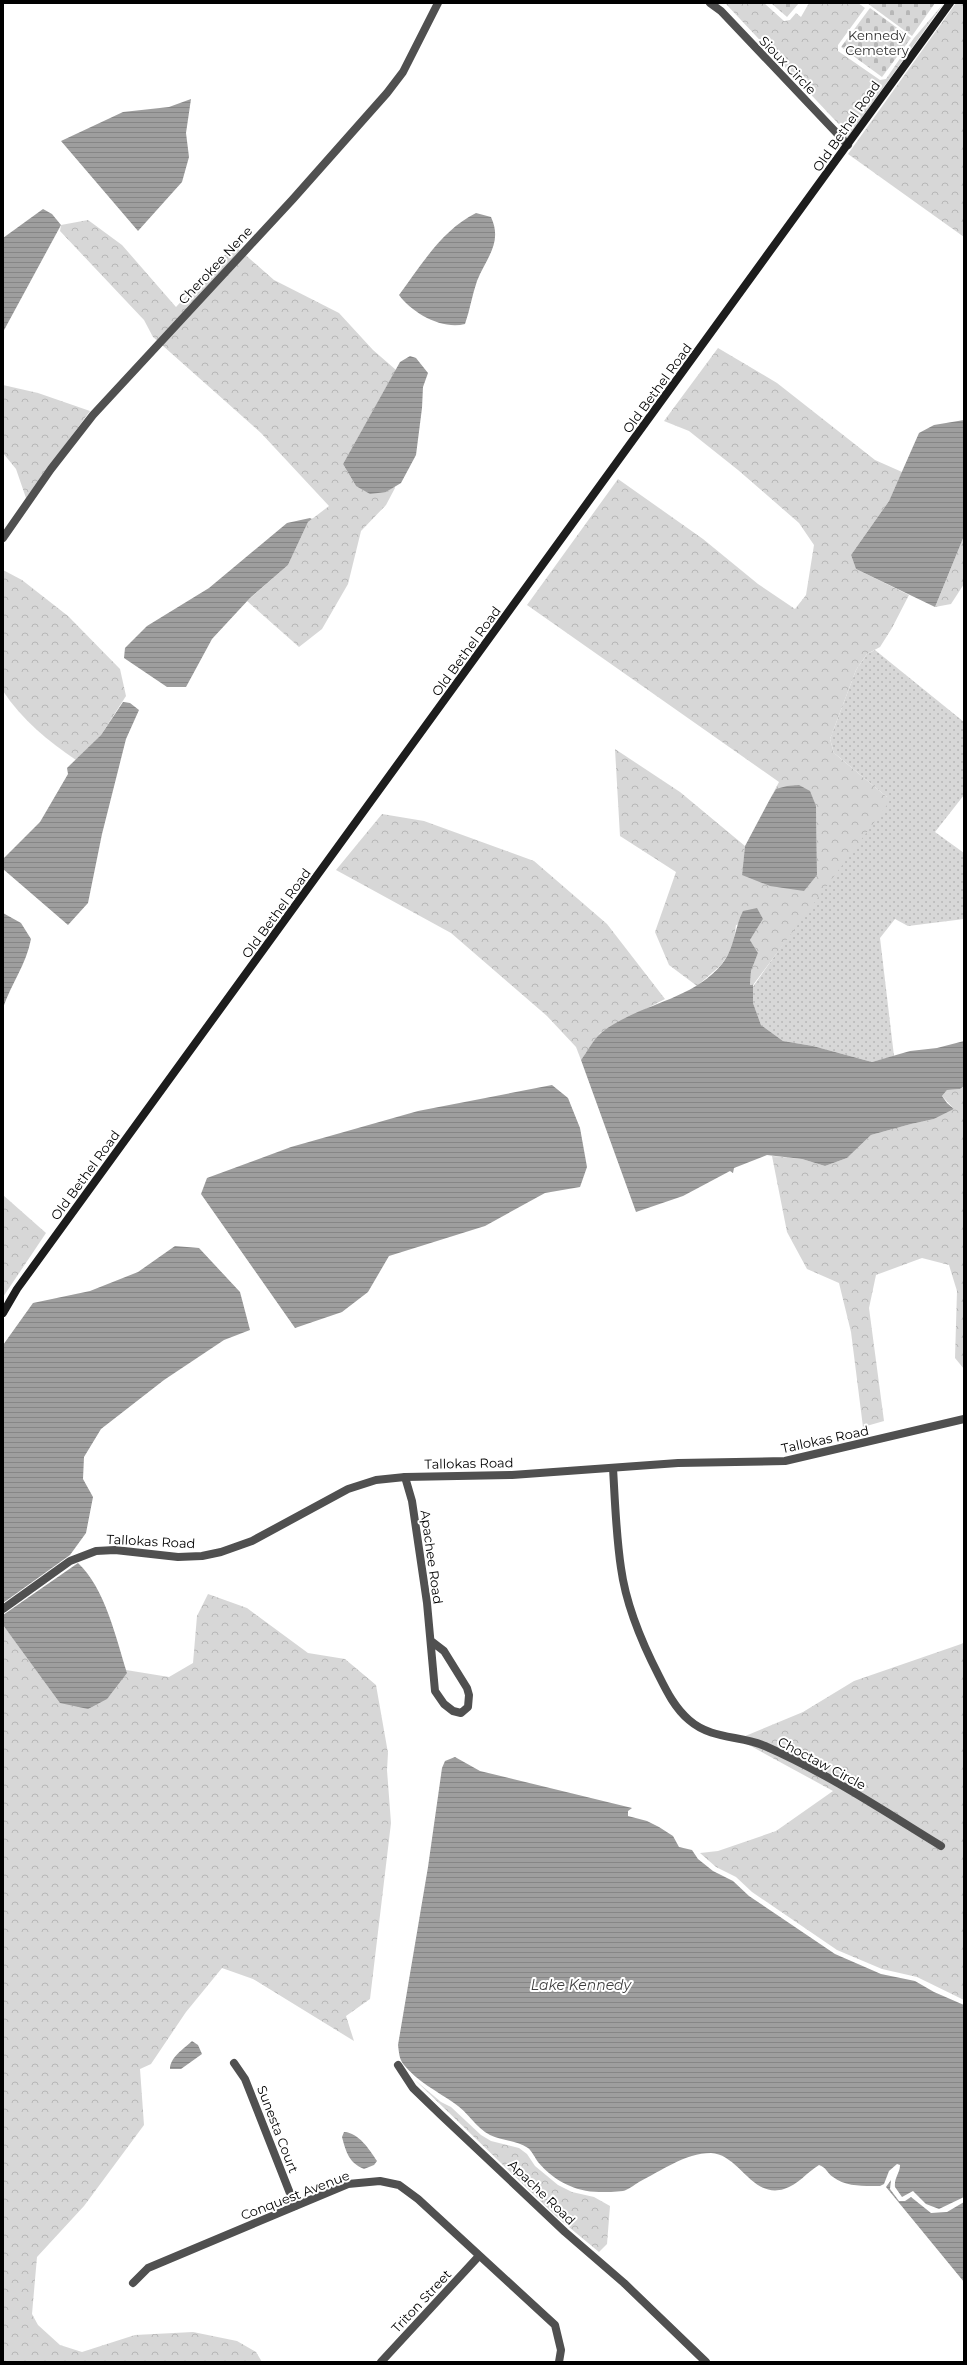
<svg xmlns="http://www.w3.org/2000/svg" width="967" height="2365" font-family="Montserrat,sans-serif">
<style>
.grass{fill:url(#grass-dots)}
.forest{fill:url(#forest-crowns)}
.cemetery{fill:url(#cemetery-stones)}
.water{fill:url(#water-rules)}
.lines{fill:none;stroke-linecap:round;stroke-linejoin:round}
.street{stroke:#505050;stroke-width:8}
.secondary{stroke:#1d1d1d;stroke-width:8}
.labels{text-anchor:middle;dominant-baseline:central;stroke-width:4;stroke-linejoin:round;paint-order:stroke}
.park-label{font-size:13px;fill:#2e2e2e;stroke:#fff}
.street-label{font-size:13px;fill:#000;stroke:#fff}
.water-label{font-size:14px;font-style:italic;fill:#3f3f3f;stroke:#fff}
</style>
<defs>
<pattern id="grass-dots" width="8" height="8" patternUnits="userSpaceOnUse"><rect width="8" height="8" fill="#d7d7d7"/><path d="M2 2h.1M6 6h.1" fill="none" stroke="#b7b7b7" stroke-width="1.8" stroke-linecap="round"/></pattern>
<pattern id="forest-crowns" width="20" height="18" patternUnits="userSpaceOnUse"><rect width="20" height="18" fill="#d7d7d7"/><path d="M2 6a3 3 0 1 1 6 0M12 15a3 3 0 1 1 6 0" fill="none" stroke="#b7b7b7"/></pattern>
<pattern id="cemetery-stones" width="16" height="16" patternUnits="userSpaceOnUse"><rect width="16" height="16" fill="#d7d7d7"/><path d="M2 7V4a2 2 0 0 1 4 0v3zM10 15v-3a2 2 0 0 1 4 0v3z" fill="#b7b7b7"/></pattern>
<pattern id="water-rules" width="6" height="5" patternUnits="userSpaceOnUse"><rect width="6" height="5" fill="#9e9e9e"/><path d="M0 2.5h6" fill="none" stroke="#868686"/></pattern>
</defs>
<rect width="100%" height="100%" fill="#fff"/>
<!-- grass -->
<path class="grass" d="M875 650 964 722V795L935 832 964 853V919L908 926 895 919 880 938 894 1056 872 1062 813 1046 783 1041 761 1025 753 1003 752 988 887 797 834 753 830 739 856 670 867 654Z"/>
<!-- forest -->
<g class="forest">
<path d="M725 3H764L784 21 790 20 796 13 801 17 809 3H858L865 8 838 45V51L880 80 886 79 914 38 944 3 840 148 838 147 847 133Z"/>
<path d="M956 3H964V237L848 154Z"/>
<path d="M88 220 122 245 176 307 234 245 274 280 339 313 373 350 396 370 343 464 356 486 386 492 395 486V488L386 505 361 531 348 584 322 629 299 647 247 601 288 565 308 522 329 506 261 433 153 337 144 320 60 231 61 225Z"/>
<path d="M718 348 777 383 875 460 902 472 889 501 851 555 856 569 909 595 892 628 880 647 867 654 856 670 830 739 834 753 887 797V805L753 985H750L751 971 758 953 750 940 763 919 736 925 733 947 721 965 697 986 669 965 655 932 676 872 620 836 615 749 680 792 745 846 742 875H817L816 806 776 789 770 799 779 782 527 605 618 479 703 539 758 584 795 609 806 595 814 545 799 523 738 470 689 431 664 421Z"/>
<path d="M3 385 38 393 90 411 26 498 16 469 3 453Z"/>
<path d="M964 536V584L951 604 935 607Z"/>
<path d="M3 570 22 580 68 616 120 669 126 696 101 735 76 760C48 741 22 720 3 691Z"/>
<path d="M382 814 424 821 534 861 607 924 665 999 600 1033 581 1060 576 1047 547 1016 451 933 336 870Z"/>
<path d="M964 1086V1369L955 1358 957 1291 949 1265 922 1258 876 1275 869 1308 884 1421 863 1427 851 1332 839 1283 807 1269 787 1232 772 1156 802 1159 825 1166 847 1158 871 1135 911 1124 934 1119 954 1109 942 1096 947 1090 960 1089Z"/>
<path d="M3 1195 46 1233 3 1297Z"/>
<path d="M208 1594 247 1608 308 1653 345 1659 376 1685 388 1753 387 1770 391 1823 370 1999 346 2016 354 2041 253 1979 222 1968 186 2012 151 2064 140 2069 144 2125 84 2206 37 2257 32 2314 38 2325 60 2345 82 2352 135 2335 193 2332 237 2341 256 2352 262 2362H3V1625L16 1642 127 1673 126 1670 169 1677 193 1663 197 1616Z"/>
<path d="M964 1643V2000L917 1977 882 1969 837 1950 752 1892 736 1877 716 1867 700 1853 718 1851 776 1831 833 1791 738 1739 803 1712 854 1681Z"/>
<path d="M415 2080 441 2102 451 2107 481 2135 491 2141 519 2148 527 2154 535 2166 558 2185 572 2192 594 2197 610 2206 607 2244 599 2252 558 2218Z"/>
</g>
<!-- cemetery -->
<g class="cemetery">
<path d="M771 3H799L787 17Z"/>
<path d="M867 3H935L912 36Z"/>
<path d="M870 8 911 38 882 77 841 47Z"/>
</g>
<!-- water -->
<g class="water">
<path d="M191 99 186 133 189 157 182 182 138 231 61 141 123 112 169 107Z"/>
<path d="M43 209 52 214 61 225 3 332V238Z"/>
<path d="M476 213 491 217C503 243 486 258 477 281 472 295 470 310 465 324 442 330 412 313 399 295 422 264 442 230 476 213Z"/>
<path d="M410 356 416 358 428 373 423 387 422 408 416 455 401 483 386 492 370 494 356 486 343 464 400 362Z"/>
<path d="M964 420V536L935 607 856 569 851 555 889 501 919 433 934 425Z"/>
<path d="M310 518 312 519 308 522 288 565 250 598 212 639 186 687H167L124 658 125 648 147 626 209 588 287 523Z"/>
<path d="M123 702 130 703 139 710 126 739 102 834 88 903 68 925 3 869V859L40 822 68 774 67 768 101 735Z"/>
<path d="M799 785 810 791 816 806 817 875 804 891 770 886 742 875 745 846 770 799 776 789 787 786Z"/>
<path d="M757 908 763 919 750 940 758 953 751 971 750 985H753V1003L761 1025 783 1041 813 1046 872 1062 910 1051 937 1048 964 1041V1086L960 1089 947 1090 942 1096 947 1103 954 1109 934 1119 911 1124 871 1135 847 1158 825 1166 802 1159 767 1155 734 1168 733 1173 730 1171 683 1196 636 1212 581 1060C587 1052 593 1040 601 1033 637 1004 692 1001 722 964 735 948 734 929 743 911Z"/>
<path d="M3 913 21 923 31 939C26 965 11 984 3 1008Z"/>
<path d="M552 1085 568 1098 580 1128 587 1167 580 1187 545 1193 485 1226 389 1256 368 1292 342 1312 295 1328 201 1194 207 1178 291 1147 418 1111Z"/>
<path d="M175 1246 199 1248 240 1292 250 1330 224 1340 164 1380 101 1429 84 1457 83 1479 93 1497 86 1533 70 1555 3 1603V1345L33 1303 90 1291 138 1272Z"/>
<path d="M78 1563C105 1588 116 1638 127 1673L107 1699 88 1709 60 1703 3 1625V1615Z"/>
<path d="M455 1757 480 1771 632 1808 628 1811V1816L647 1821 659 1827 673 1836 679 1847 692 1850 698 1859 713 1871 733 1881 749 1896 835 1954 881 1974 915 1981 934 1992 964 2005V2197L939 2209 926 2204 913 2191 902 2197 895 2187C894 2178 900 2173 900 2165L897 2164 889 2171 884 2184 880 2186C864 2186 846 2187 833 2177 827 2173 826 2167 819 2165 807 2172 798 2185 784 2189 752 2199 739 2154 711 2153 685 2153 661 2171 639 2182 634 2185 628 2190 623 2191 616 2192 606 2192 599 2192 575 2192 553 2180 538 2162 535 2158 532 2151 528 2148 516 2140 502 2141 490 2135 476 2128 468 2112 454 2103 438 2092 417 2081 404 2065 399 2059 399 2052 398 2045L428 1867 442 1768 445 1761Z"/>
<path d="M192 2041 198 2045 202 2054 181 2069H170C170 2057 184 2049 192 2041Z"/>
<path d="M344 2132C359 2133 369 2149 377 2161L374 2165 364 2169C349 2163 346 2152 342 2137Z"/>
<path d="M891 2180 890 2189 899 2201H905L911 2197 931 2213 947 2212 964 2202V2282L886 2187Z"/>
</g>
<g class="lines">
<!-- street -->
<g class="street">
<path d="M710 3 721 11 848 145"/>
<path d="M3 538 51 469 93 415 293 199 387 93 403 72 438 3"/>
<path d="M613 1468C615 1501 616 1535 621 1568 626 1605 642 1643 659 1676 667 1692 675 1708 689 1720 712 1740 740 1735 765 1746 827 1773 884 1811 941 1846"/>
<path d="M405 1477 412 1501 427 1603 435 1691 444 1704 453 1711 461 1713 468 1707 469 1695 467 1688 444 1651 431 1641"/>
<path d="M3 1609 70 1561 96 1551 115 1550 178 1557 202 1556 221 1552 252 1541 348 1489 376 1480 405 1477 512 1475 678 1463 785 1461 964 1419"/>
<path d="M234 2063 245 2079 295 2206"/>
<path d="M398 2065 413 2088 441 2115 565 2232 624 2283 706 2362"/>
<path d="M133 2283 148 2268 348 2184 380 2181 399 2185 418 2199 555 2325 561 2350 559 2362"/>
<path d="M381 2362 478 2257"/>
</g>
<!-- secondary -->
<path class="secondary" d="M3 1313 17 1289 950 3"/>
</g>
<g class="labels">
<!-- park labels -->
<g class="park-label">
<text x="877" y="35">Kennedy<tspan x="877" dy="15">Cemetery</tspan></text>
</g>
<!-- street labels -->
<g class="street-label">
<text transform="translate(788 65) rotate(46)">Sioux Circle</text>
<text transform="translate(846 126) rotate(-55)">Old Bethel Road</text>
<text transform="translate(215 265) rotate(-47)">Cherokee Nene</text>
<text transform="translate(657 388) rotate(-54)">Old Bethel Road</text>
<text transform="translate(466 651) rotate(-54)">Old Bethel Road</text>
<text transform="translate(276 913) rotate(-54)">Old Bethel Road</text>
<text transform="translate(85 1175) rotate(-54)">Old Bethel Road</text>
<text transform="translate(825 1439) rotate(-12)">Tallokas Road</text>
<text transform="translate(469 1463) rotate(-1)">Tallokas Road</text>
<text transform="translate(151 1541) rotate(3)">Tallokas Road</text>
<text transform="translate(432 1557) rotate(82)">Apachee Road</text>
<text transform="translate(822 1763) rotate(28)">Choctaw Circle</text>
<text transform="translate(278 2129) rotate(69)">Sunesta Court</text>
<text transform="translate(542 2192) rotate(44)">Apache Road</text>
<text transform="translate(295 2195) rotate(-21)">Conquest Avenue</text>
<text transform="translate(421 2301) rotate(-47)">Triton Street</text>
</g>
<!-- water labels -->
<g class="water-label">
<text x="581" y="1985">Lake Kennedy</text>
</g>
</g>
<!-- border -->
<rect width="967" height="2365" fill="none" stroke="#000000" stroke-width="8"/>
</svg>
